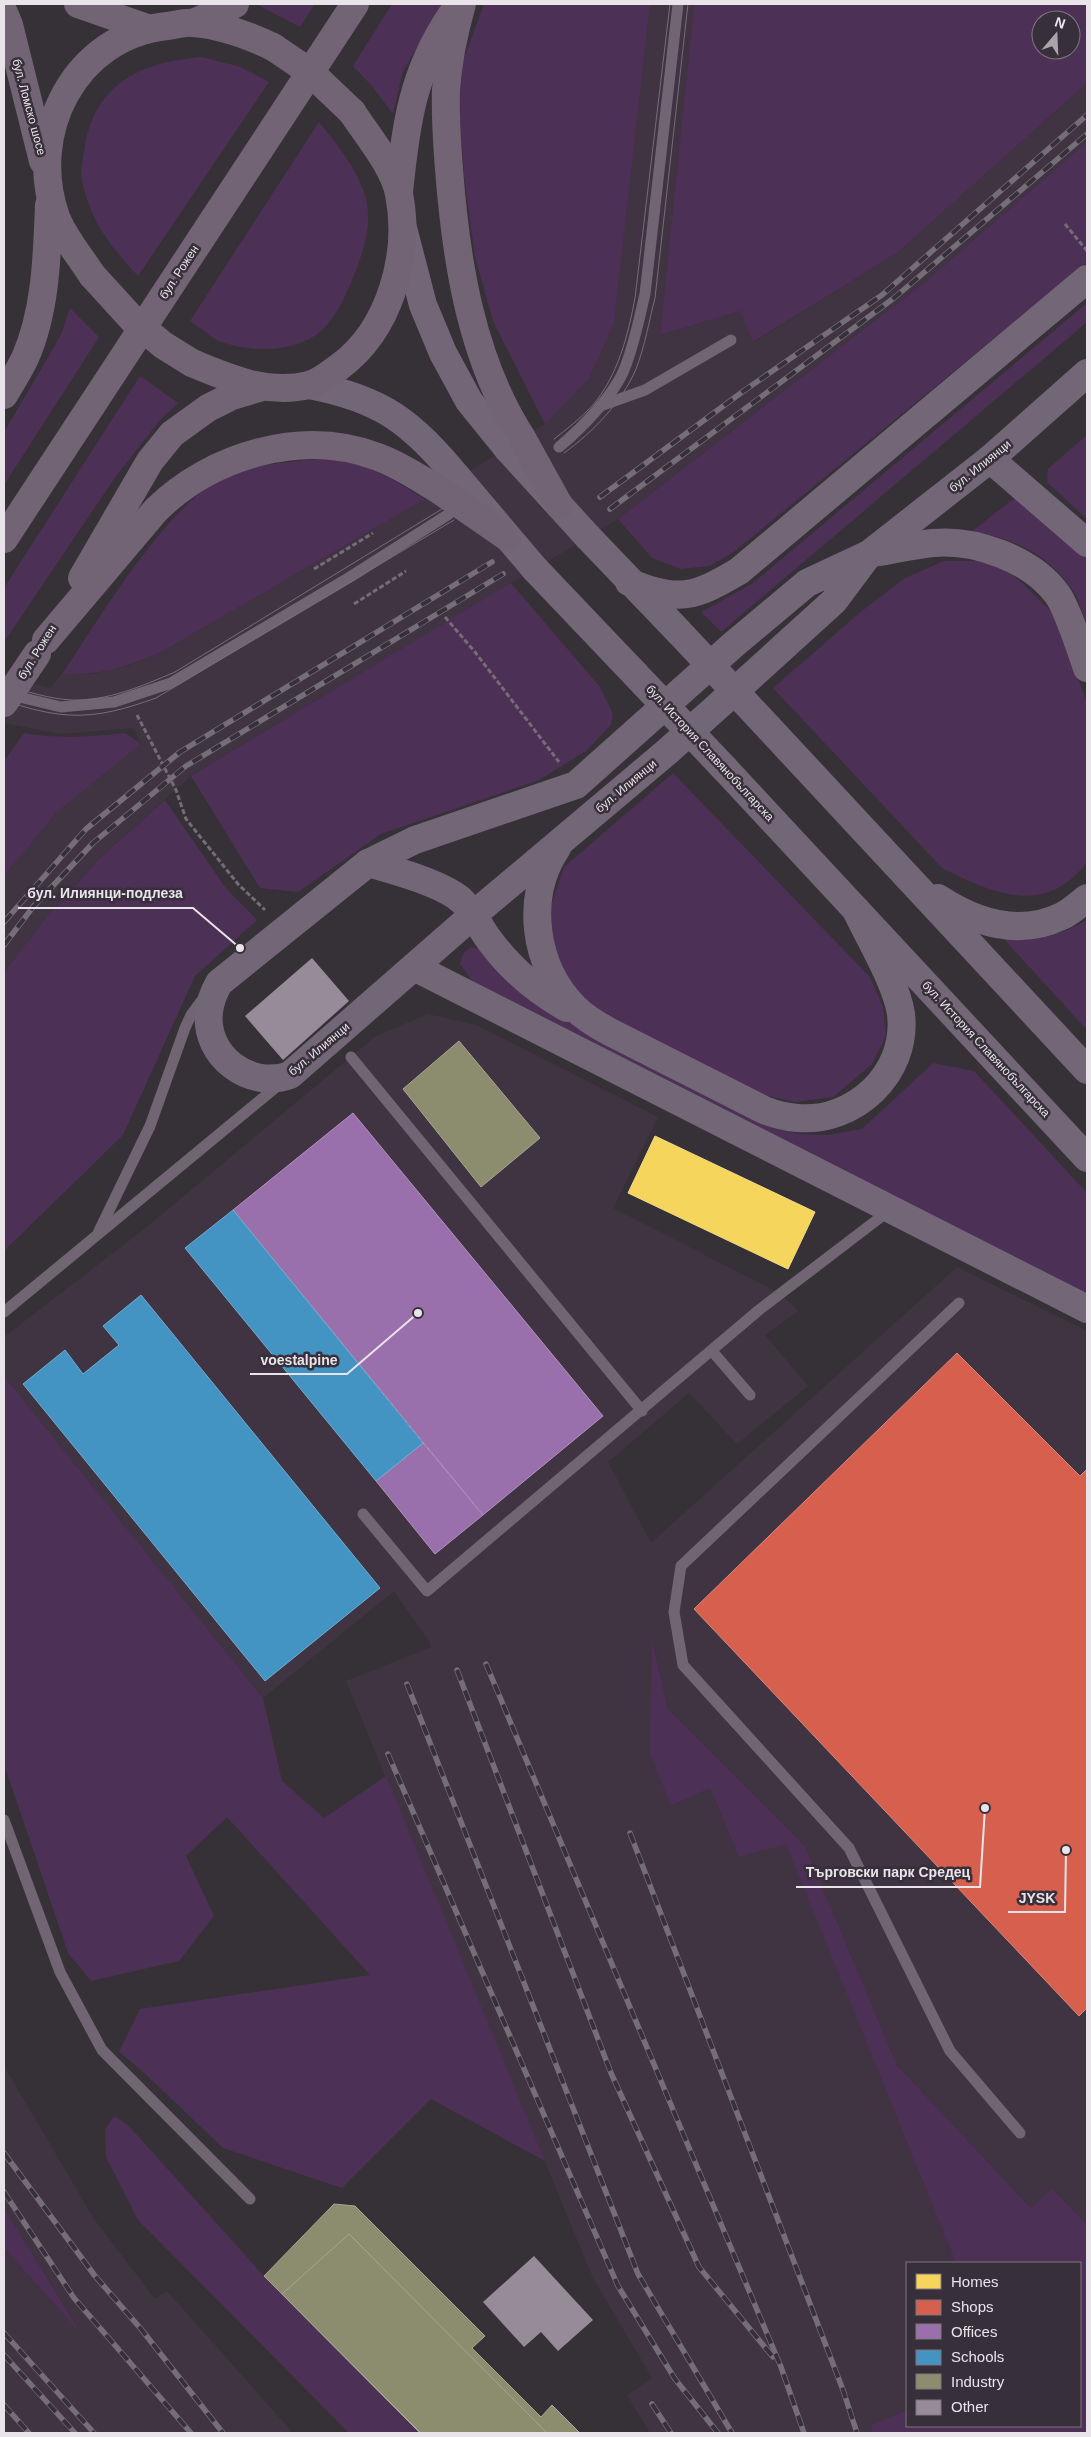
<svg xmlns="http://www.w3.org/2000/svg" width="1091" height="2437" font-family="Helvetica,sans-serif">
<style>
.built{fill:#403443}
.green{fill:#4d3055;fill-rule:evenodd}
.homes{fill:#f6d55c;stroke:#f2d987}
.shops{fill:#d6604d;stroke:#dc877c}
.offices{fill:#9970ab;stroke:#b192be}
.schools{fill:#4393c3;stroke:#75abcf}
.industry{fill:#8c8c6e;stroke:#a8a693}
.building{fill:#978b99}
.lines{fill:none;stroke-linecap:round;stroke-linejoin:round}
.path{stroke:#756c77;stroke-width:3;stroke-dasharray:5 2.5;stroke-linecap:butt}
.lane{stroke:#716573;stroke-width:11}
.secondary{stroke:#736777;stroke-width:28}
.primary{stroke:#726475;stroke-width:28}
.tram{stroke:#756d78;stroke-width:1}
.rail-casing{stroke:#756d78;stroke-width:5.5}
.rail{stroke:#372f39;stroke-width:4;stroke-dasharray:11;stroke-linecap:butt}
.secondary-bridge{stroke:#736777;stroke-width:28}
.primary-bridge{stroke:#726475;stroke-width:28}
.labels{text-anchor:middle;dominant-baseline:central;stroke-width:5;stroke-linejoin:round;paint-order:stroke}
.street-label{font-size:12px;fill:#e9e3ea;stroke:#372f39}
.leader{fill:none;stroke:#e9e3ea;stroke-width:2}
.callout-dot{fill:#e9e3ea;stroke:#372f39;stroke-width:2}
.callout-label{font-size:14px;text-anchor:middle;font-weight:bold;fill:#e9e3ea;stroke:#372f39;stroke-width:5;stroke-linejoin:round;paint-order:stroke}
</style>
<rect width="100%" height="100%" fill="#363137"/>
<!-- built -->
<g class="built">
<path d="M650 4H694L660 335 740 311 754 342 897 253 1087 83V142L925 282 618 519 191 776 100 858 42 923 4 972V876L57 812 141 744 134 728 61 734 4 723V677L50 688 62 674H92L128 666 165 650 425 499 545 424 589 379 614 324Z"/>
<path d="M428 1014 476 1025 658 1117 613 1208 781 1294 798 1311 765 1335 808 1386 737 1444 689 1393 608 1462 651 1543 957 1267 1087 1331V2225L1052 2188 1032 2209 897 2065 805 1846 668 1709 653 1642 671 1806 710 1788 739 1857 786 1843 956 2263H907V2410L870 2425 873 2433H650L627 2395 652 2378 593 2278 346 1681 431 1647 430 1643 394 1591 263 1698 4 1376V1337L143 1230 376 1036Z"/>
<path d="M4 2066 94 2219 155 2299 167 2291 293 2433H4V2248L79 2329 4 2208Z"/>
</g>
<!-- green -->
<g class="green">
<path d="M256 4H315L300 27Z"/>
<path d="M392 4H442L403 71 393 114 372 86 353 66Z"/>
<path d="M484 4H650L614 324 589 379 545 424 493 321 475 257 464 175 457 78Z"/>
<path d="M694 4H1087V83L897 253 753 342 740 311 660 335ZM1041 20H1071V50H1041Z"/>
<path d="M202 57 241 67 269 82 138 276C124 261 110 245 100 228 91 213 83 191 81 174 81 167 83 159 84 152 93 84 140 62 202 57Z"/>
<path d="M319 122C336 143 355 166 364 192 373 219 366 244 356 270 348 290 339 314 323 329 299 353 252 353 222 342 211 338 200 327 190 321Z"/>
<path d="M1087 142V262L735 551 710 566 681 569 652 558 618 519 925 282Z"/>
<path d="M1087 303V322L721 632 701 612 753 583Z"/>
<path d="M70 308 99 337 4 485V432L53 349 62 332Z"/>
<path d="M140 376 178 403 160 420 116 476 4 642V588Z"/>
<path d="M1087 435V519L1047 482 1048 469Z"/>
<path d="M306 460C317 460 329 459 341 461 370 464 400 484 425 499L165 650C126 667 105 675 62 674 101 617 170 496 234 473 258 465 281 463 306 460Z"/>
<path d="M1016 497 1087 557V628C1083 617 1080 602 1074 592 1048 553 1016 540 972 531Z"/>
<path d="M944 561H978L1001 568 1019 580 1056 616 1087 703V862C1046 917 993 894 942 868L773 688 863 610 905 578Z"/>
<path d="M511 583 600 687 613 714 611 725 586 751 539 780 381 834 298 892 260 888 191 776Z"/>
<path d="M24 733C59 739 90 737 125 733L141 744 57 812 4 876V761Z"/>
<path d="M673 773 870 977 883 1007 886 1036 872 1064 833 1097 795 1102 751 1092 606 1018 571 994 553 957 548 915 564 867Z"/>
<path d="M165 800 225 887 257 920 195 976 123 1135 4 1251V972L42 923 100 858Z"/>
<path d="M1087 920V1030L1002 937C1038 941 1055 938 1087 920Z"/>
<path d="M471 947 484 950 535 1004 772 1128 799 1134 828 1135 862 1129 933 1063 974 1071 1087 1193V1295L475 984 460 964 463 954Z"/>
<path d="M4 1376 263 1698 282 1781 324 1818 386 1776 545 2161 431 2099 342 2188 223 2148 140 2069 119 2052 140 2009 370 1975 227 1817 186 1856 214 1916 179 1961 91 1981 68 1953 4 1764Z"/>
<path d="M652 1639 668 1709 805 1846 897 2065 1031 2208 1052 2188 1087 2225V2433H873L870 2425 907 2410V2426H1080V2263H956L786 1844 739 1857 710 1788 671 1806 650 1753Z"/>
<path d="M114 2116 127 2124 264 2276 421 2433H349L138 2220 106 2157 105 2130Z"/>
<path d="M4 2208 81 2333 4 2248Z"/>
</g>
<!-- homes -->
<path class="homes" d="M655 1136 815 1212 788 1269 628 1193Z"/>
<!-- shops -->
<path class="shops" d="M957 1353 1080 1476 1087 1469V2008L1079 2016 694 1609Z"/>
<!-- offices -->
<g class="offices">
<path d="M353 1113 603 1416 483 1515 233 1210Z"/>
<path d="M423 1443 483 1515 435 1554 376 1481Z"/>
</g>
<!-- schools -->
<g class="schools">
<path d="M233 1210 423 1443 376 1481 185 1248Z"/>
<path d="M141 1295 380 1588 265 1681 23 1384 65 1350 83 1374 119 1345 103 1326Z"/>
</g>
<!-- industry -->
<g class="industry">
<path d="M459 1041 540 1138 481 1187 403 1089Z"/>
<path d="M334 2204 355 2206 485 2336 472 2348 541 2417 552 2405 580 2433H420L264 2276Z"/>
<path d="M349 2234 547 2433H421L282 2294Z"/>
</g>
<!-- building -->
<g class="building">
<path d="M312 958 349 1001 283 1060 245 1016Z"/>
<path d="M534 2256 593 2320 558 2351 541 2332 524 2347 483 2302Z"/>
</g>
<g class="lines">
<!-- path -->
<g class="path">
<path d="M1065 224 1087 251"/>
<path d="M314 569 373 533"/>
<path d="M354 604 406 571"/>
<path d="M445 617 475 652 559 762"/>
<path d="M137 715 176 790 186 819 238 884 265 910"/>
</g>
<!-- lane -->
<g class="lane">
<path d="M600 406 645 390 731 340"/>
<path d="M559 447C581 429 613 396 624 370 634 346 639 319 645 294L678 4"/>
<path d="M11 695 61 707 114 702 171 683 350 577 449 514"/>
<path d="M351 1057 642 1411"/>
<path d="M99 1231 150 1126 185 1028 191 1015 205 996"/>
<path d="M959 1303 681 1566 674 1612 683 1665 849 1848 950 2051 1020 2133"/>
<path d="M4 1312 281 1083"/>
<path d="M712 1351 750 1395"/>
<path d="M363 1514 427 1591 759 1310 890 1210"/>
<path d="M4 1820 60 1972 102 2050 250 2199"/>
</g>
<!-- secondary -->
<g class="secondary">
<path d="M403 228 423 305 443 353 469 401 507 448"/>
<path d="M309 385C383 399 411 422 458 478"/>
<path d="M990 459 1087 543"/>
<path d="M588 537 679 632"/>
<path d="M873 553C893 550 913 545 933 543 975 539 1031 559 1057 594 1067 607 1081 651 1087 668"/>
<path d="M869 554 834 601 757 671 668 751 472 916 290 1075C250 1090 204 1056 209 1012 210 1001 214 992 219 983L368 863 415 840 576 785 733 645 807 583 869 554 990 459 1087 373"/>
<path d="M535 569 635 674"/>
<path d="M629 582C678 603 695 597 739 571L1087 279"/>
<path d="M769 728 1087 1070"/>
<path d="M725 769 1087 1158"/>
<path d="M557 848C524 897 534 967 575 1008 585 1018 597 1025 610 1032L764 1110C774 1114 786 1117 797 1118 854 1123 908 1074 901 1014 896 982 870 940 856 910"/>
<path d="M368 863C393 870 441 883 461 900 472 910 480 928 490 941 510 968 538 992 567 1008"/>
<path d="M938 898C976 923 1019 937 1062 916 1071 912 1079 904 1087 898"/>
<path d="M414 967 1087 1309"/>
</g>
<!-- primary -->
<g class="primary">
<path d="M78 4 147 28"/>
<path d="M462 4C454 32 448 60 446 90 445 116 447 143 449 169 456 261 471 359 522 438"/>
<path d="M4 13 9 25 43 161"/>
<path d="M193 23 235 4"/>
<path d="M399 192C406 124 412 73 452 14"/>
<path d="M92 275C80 256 64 238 56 217 26 132 75 36 167 26 175 25 185 22 193 23 221 25 248 35 273 47"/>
<path d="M192 363C230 379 268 395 309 385 320 382 329 374 339 367 390 330 411 255 399 194 394 167 367 135 352 112"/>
<path d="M4 395C11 383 19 371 25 358 46 311 47 255 49 205"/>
<path d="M4 539 355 4"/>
<path d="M82 578 150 461 172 434 208 408 232 396 262 387"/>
<path d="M46 640 156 510C212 455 303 428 378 457 400 465 419 478 439 490"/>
</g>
<!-- tram -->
<g class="tram">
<path d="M554 439C567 429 581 418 592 406 618 376 628 335 635 298L670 4"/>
<path d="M564 453C593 432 622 402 636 369 645 346 649 321 655 298L688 4"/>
<path d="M4 685C26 691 49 699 72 700 108 701 142 686 175 672L442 509"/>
<path d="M4 701C25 707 47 714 69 715 99 717 128 708 156 698L454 520"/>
</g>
<defs>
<g id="rail">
<path d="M600 497 745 390 882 295 1087 115"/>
<path d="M610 509 894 298 1087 134"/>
<path d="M4 922 86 829 180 752 492 562"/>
<path d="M4 945 33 907 93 843 186 766 503 574"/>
<path d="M486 1664 781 2367 804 2433"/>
<path d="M457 1670 611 2073 699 2267 773 2357"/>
<path d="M407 1684 638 2274 732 2433"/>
<path d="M388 1754 618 2286 675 2379 718 2433"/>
<path d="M630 1833 843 2390 857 2433"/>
<path d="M4 2153 95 2276 141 2329 223 2433"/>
<path d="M4 2192 74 2298 191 2433"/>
<path d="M4 2333 94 2433"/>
<path d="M4 2355 75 2433"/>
<path d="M652 2404 671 2433"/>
<path d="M4 2405 29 2433"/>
</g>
</defs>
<!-- rail casing -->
<use href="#rail" class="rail-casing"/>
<!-- rail -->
<use href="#rail" class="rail"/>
<!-- secondary-bridge -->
<g class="secondary-bridge">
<path d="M507 448 588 537"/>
<path d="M458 478 535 569"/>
<path d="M679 632 769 728"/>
<path d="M635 674 725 769"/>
</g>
<!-- primary-bridge -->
<g class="primary-bridge">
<path d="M273 47 310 72 352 112"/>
<path d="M92 275 133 320 163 345 192 363"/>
<path d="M522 438 559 505"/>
<path d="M439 490 507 537"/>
<path d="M4 703 37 654"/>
</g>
</g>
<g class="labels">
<!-- street labels -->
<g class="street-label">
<text transform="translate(29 107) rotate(75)">бул. Ломско шосе</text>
<text transform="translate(179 272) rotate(-57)">бул. Рожен</text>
<text transform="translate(980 466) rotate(-39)">бул. Илиянци</text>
<text transform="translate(37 652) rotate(-58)">бул. Рожен</text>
<text transform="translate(710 753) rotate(47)">бул. История Славянобългарска</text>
<text transform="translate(626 786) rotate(-40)">бул. Илиянци</text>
<text transform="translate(319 1049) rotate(-40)">бул. Илиянци</text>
<text transform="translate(986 1049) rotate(47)">бул. История Славянобългарска</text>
</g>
</g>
<!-- callouts -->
<path class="leader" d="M240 948L193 908H18M418 1313L347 1374H250M985 1808L980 1887H796M1066 1850L1065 1912H1008"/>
<g class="callout-dot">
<circle cx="240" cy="948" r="5"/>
<circle cx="418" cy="1313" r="5"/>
<circle cx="985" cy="1808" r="5"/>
<circle cx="1066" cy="1850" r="5"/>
</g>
<g class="callout-label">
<text x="105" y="898">бул. Илиянци-подлеза</text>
<text x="299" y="1365">voestalpine</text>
<text x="888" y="1877">Търговски парк Средец</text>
<text x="1037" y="1903">JYSK</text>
</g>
<!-- border -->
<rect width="1091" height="2437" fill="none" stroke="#e9e3ea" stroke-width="10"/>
<!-- legend -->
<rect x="906" y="2262" width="175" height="165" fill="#372f39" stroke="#7e7780"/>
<rect x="916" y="2274" width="25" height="15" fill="#f6d55c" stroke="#7e7780"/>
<text x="951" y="2287" font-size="15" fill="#e9e3ea">Homes</text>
<rect x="916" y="2300" width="25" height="15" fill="#d6604d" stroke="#7e7780"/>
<text x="951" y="2312" font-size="15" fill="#e9e3ea">Shops</text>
<rect x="916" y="2324" width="25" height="15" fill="#9970ab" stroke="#7e7780"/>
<text x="951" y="2337" font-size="15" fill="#e9e3ea">Offices</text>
<rect x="916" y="2350" width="25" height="15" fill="#4393c3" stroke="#7e7780"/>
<text x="951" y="2362" font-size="15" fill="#e9e3ea">Schools</text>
<rect x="916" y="2374" width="25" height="15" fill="#8c8c6e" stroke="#7e7780"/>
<text x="951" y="2387" font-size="15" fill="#e9e3ea">Industry</text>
<rect x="916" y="2400" width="25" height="15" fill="#978b99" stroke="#7e7780"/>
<text x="951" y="2412" font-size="15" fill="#e9e3ea">Other</text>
<!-- north arrow -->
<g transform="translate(1056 35) rotate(19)"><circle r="24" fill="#372f39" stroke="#7e7780"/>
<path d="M0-4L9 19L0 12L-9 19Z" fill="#aaa5ab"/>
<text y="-8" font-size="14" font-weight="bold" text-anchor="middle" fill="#e9e3ea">N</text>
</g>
</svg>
